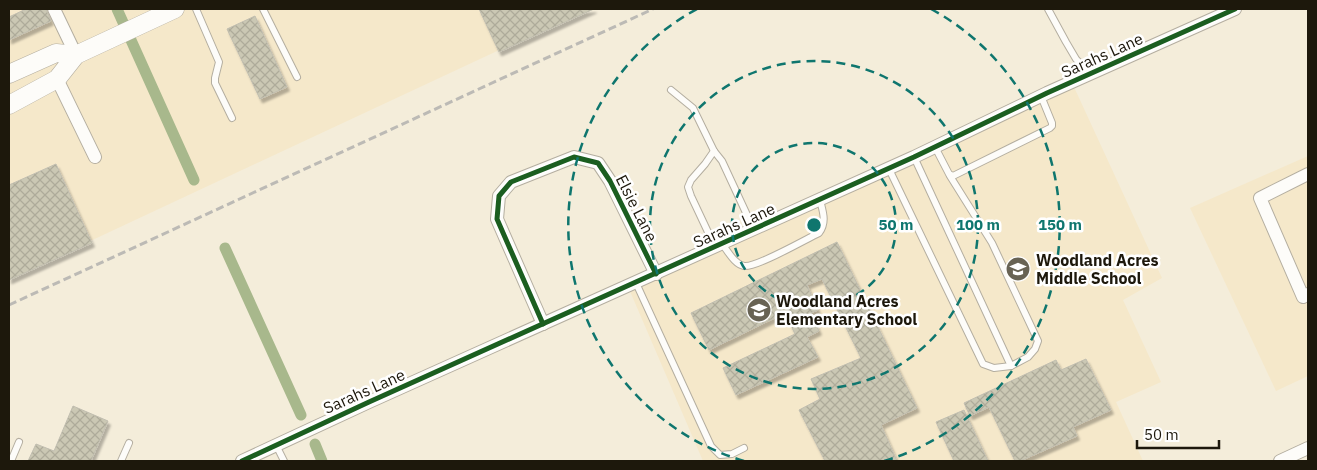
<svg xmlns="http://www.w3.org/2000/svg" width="1317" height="470" font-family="'IBM Plex Sans',sans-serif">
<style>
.built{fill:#f5e8ca}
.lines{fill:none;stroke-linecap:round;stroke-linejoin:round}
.canal{stroke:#a8b88c;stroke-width:11}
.building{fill:url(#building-cross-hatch);stroke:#c1beb0;filter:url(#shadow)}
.service-casing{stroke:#b4aea0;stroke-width:8}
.minor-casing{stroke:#b4aea0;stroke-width:14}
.secondary-casing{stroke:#b4aea0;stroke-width:19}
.service{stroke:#fdfcf9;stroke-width:6}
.minor{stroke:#fdfcf9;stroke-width:12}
.secondary{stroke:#fdfcf9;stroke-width:18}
.rail{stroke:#bcbab5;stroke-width:3;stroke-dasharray:8 4;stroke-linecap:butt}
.cycleway-casing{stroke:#fff;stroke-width:8}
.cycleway{stroke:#1b5e20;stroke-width:5}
.ring{fill:none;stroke:#0f766e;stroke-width:2.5;stroke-dasharray:9 6}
.labels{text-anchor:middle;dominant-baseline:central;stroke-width:5;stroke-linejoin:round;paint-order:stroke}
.street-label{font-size:16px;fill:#1d180c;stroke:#fff}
.poi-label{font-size:16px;font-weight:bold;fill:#1d180c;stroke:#fff;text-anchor:start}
.centre{fill:#0f766e;stroke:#fff;stroke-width:2.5}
.ring-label{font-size:15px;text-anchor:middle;font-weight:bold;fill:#0f766e;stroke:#fff;stroke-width:5;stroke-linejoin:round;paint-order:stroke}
</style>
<defs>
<pattern id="building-cross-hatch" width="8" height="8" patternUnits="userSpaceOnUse" patternTransform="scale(1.25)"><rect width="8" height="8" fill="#cbc8b4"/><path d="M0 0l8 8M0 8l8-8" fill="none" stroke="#aeab9a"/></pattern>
<filter id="shadow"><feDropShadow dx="2.5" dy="4" stdDeviation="1" flood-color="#0004"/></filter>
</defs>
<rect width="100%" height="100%" fill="#f4edda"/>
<!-- built -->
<g class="built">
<path d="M9 9H587L9 279Z"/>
<path d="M1074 87 1162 278 1123 300 1161 382 1116 402 1143 461H703L629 289Z"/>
<path d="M1308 156V376L1276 391 1190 208Z"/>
</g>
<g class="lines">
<!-- canal -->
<g class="canal">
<path d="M117 9 194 180"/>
<path d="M225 248 301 415"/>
<path d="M315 444 322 461"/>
</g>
</g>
<!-- building -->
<g class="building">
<path d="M26 9H46L51 21 9 40V17Z"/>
<path d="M479 9H594L499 52Z"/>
<path d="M255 16 287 87 260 99 227 29Z"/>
<path d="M56 164 92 243 9 280V185Z"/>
<path d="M837 242 917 408 881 425 897 461H825L799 410 820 399 811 379 861 358 822 279 807 285 818 310 811 313 819 331 807 337 818 357 736 395 723 368 795 334 785 313 709 350 691 313Z"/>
<path d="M1086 359 1111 410 1073 427 1077 436 1020 461H1015L989 407 970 416 964 403 1056 360 1061 370Z"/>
<path d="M73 406 108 421 91 461H28L36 444 54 451Z"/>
<path d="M964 410 988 461H954L936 422Z"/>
</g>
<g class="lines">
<defs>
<g id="service">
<path d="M196 9 219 62 215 78V83L232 118"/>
<path d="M263 9 297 77"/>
<path d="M1048 9 1066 42 1076 59 1090 74"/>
<path d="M671 90 693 108 714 151 722 161 754 230"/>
<path d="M935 147 949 174 953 176 1050 128 1052 126V123L1041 96"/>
<path d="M714 151 705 164 691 180 688 187 691 196 715 247"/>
<path d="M914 157 1011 366"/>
<path d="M889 169 983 364 994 368 1011 366 1028 357 1035 349 1038 341 992 243 950 176"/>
<path d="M722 244C728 251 734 264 744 266 756 268 806 239 819 233 827 222 823 212 820 200"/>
<path d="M636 283 711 446 720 455 732 454 744 448"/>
<path d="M276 445 284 461"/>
<path d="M11 461 19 442"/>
<path d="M121 461 129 443"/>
</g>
<g id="minor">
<path d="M54 9 76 55"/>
<path d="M57 79 95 157"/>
<path d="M1308 174 1260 198 1303 297 1308 294"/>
<path d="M543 324 497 219 499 196 511 182 574 157 598 163 610 181 656 274"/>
<path d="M242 461 369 402 914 157 1047 93 1235 9"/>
<path d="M1280 461 1308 448"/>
</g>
<g id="secondary">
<path d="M9 74 56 53 76 55"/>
<path d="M9 105 57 79 76 55 175 9"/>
</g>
</defs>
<!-- service casing -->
<use href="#service" class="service-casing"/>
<!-- minor casing -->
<use href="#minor" class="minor-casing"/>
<!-- secondary casing -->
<use href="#secondary" class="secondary-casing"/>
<!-- service -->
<use href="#service" class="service"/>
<!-- minor -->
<use href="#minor" class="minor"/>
<!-- secondary -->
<use href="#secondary" class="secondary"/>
<!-- rail -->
<path class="rail" d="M9 305 653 9"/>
<defs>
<g id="cycleway">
<path d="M543 324 497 219 499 196 511 182 574 157 598 163 610 181 656 274"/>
<path d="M242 461 369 402 914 157 1047 93 1235 9"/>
</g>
</defs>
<!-- cycleway casing -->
<use href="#cycleway" class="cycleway-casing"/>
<!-- cycleway -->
<use href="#cycleway" class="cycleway"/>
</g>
<!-- distance rings -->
<g class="ring">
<circle cx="814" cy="225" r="82"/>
<circle cx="814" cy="225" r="164"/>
<path d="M744 461A246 246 0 0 1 697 9M931 9A246 246 0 0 1 884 461"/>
</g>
<!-- icons -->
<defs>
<symbol id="school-disc" viewBox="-11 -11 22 22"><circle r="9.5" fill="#686354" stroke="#fff"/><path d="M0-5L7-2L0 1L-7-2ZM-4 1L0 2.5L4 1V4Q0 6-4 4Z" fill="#fff"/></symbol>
</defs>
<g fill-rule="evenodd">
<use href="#school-disc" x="1004" y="255" width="28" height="28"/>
<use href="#school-disc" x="745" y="296" width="28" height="28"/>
</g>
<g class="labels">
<!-- street labels -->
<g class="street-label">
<text transform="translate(1102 55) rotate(-24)">Sarahs Lane</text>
<text transform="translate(637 208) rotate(63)">Elsie Lane</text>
<text transform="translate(734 225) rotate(-24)">Sarahs Lane</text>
<text transform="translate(364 391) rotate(-24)">Sarahs Lane</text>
</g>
<!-- poi labels -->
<g class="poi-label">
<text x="1036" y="260">Woodland Acres<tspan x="1036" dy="18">Middle School</tspan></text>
<text x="776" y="301">Woodland Acres<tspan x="776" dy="18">Elementary School</tspan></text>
</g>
</g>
<circle cx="814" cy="225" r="8" class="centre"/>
<g class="ring-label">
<text x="896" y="230">50 m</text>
<text x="978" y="230">100 m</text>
<text x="1060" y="230">150 m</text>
</g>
<!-- border -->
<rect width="1317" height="470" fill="none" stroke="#1d180c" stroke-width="20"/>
<!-- scale -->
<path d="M1137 440v8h82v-8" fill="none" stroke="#1d180c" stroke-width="2.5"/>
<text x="1144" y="440" font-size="15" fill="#1d180c" stroke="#ffffff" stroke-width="4" paint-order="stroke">50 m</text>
</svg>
